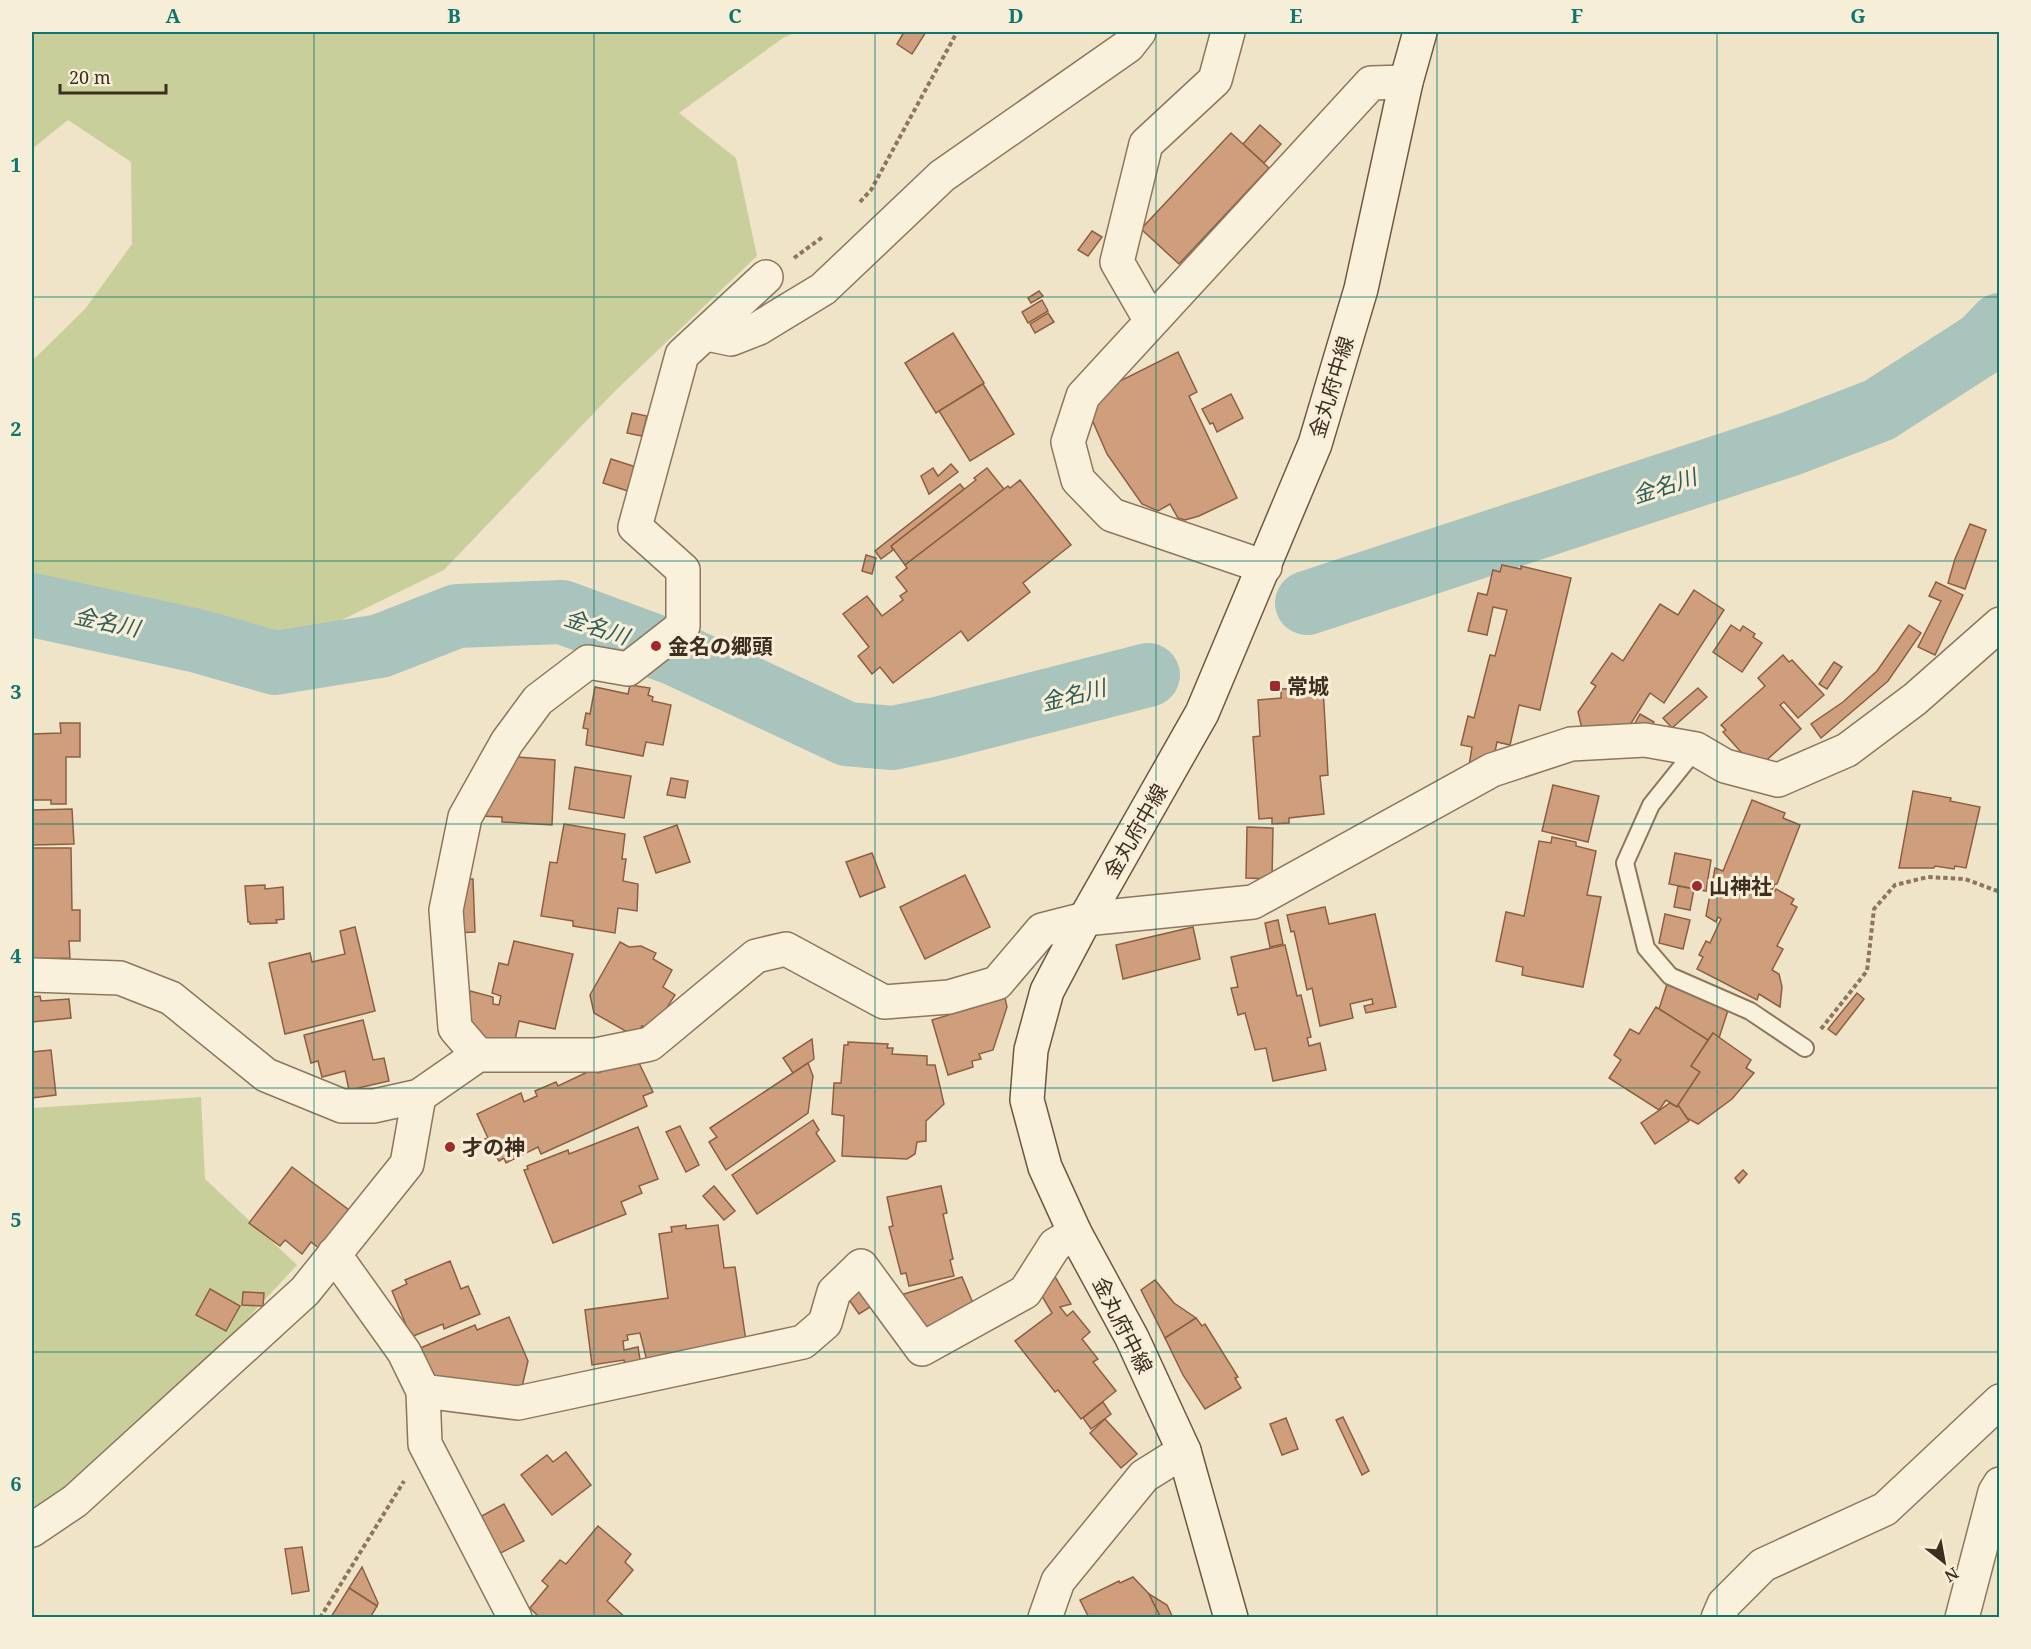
<svg xmlns="http://www.w3.org/2000/svg" width="2031" height="1649" font-family="'Noto Serif','Noto Sans JP',serif">
<style>
.green{fill:#c9cf9b}
.lines{fill:none;stroke-linecap:round;stroke-linejoin:round}
.river{stroke:#a9c4bc;stroke-width:64}
.building{fill:#cf9f7d;stroke:#8d5f41;stroke-width:1.5}
.lane-casing{stroke:#8d765c;stroke-width:20}
.street-casing{stroke:#8d765c;stroke-width:36}
.secondary-casing{stroke:#6f573f;stroke-width:36}
.path{stroke:#8d765c;stroke-width:4;stroke-dasharray:4.5 3;stroke-linecap:butt}
.lane{stroke:#faf1dc;stroke-width:16}
.street{stroke:#faf1dc;stroke-width:33}
.secondary{stroke:#faf1dc;stroke-width:33}
.grid{fill:none;stroke:#0f766e;stroke-width:1.5;stroke-opacity:0.55}
.poi-dot{fill:#9e2a2b;stroke:#f7eed8;stroke-width:2}
.labels{text-anchor:middle;dominant-baseline:central;stroke-width:6;stroke-linejoin:round;paint-order:stroke}
.street-label{font-size:21px;fill:#3d2e20;stroke:#f7eed8}
.poi-label{font-size:21px;font-weight:bold;fill:#3d2e20;stroke:#f7eed8;text-anchor:start}
.water-label{font-size:22px;font-style:italic;fill:#2f5d5a;stroke:#f7eed8}
.neatline{fill:none;stroke:#0f766e;stroke-width:2}
.grid-label{font-size:20px;text-anchor:middle;font-weight:bold;fill:#0f766e}
</style>
<rect width="100%" height="100%" fill="#f0e4c8"/>
<!-- green -->
<g class="green">
<path d="M32 32H796L783 38 679 113 736 158 757 256 614 392 444 570 272 654 108 611 32 594V361L85 309 132 244 131 162 68 120 32 149Z"/>
<path d="M201 1097 205 1179 297 1265 247 1319 67 1494 32 1517V1108Z"/>
</g>
<g class="lines">
<!-- river -->
<g class="river">
<path d="M1307 603 1790 444 1879 410 1983 343 2000 325"/>
<path d="M32 605 198 641 275 663 380 646 457 616 562 612 676 654 847 734 893 738 941 728 1148 675"/>
</g>
</g>
<!-- building -->
<g class="building">
<path d="M904 32H926L912 54 897 44Z"/>
<path d="M1260 125 1281 144 1264 163 1243 144Z"/>
<path d="M1231 133 1269 168 1179 264 1141 229Z"/>
<path d="M1092 231 1102 237 1088 256 1078 250Z"/>
<path d="M1039 291 1043 296 1031 303 1028 298Z"/>
<path d="M1042 300 1048 311 1028 323 1022 312Z"/>
<path d="M1048 313 1054 322 1035 333 1030 324Z"/>
<path d="M953 333 984 383 936 413 905 363Z"/>
<path d="M1178 352 1197 392 1189 396 1237 498 1199 516 1185 520 1178 518 1170 504 1158 511 1142 504 1107 454 1090 415 1112 385Z"/>
<path d="M983 384 1014 434 970 461 939 411Z"/>
<path d="M1231 394 1243 418 1217 432 1213 423 1210 424 1202 409Z"/>
<path d="M632 413 647 416 642 436 627 433Z"/>
<path d="M611 459 636 467 628 491 603 483Z"/>
<path d="M951 464 958 472 929 494 921 476 933 468 938 476Z"/>
<path d="M987 468 1004 489 905 565 891 546 976 480 974 478Z"/>
<path d="M1020 480 1071 545 1023 583 1030 592 968 641 961 631 893 683 880 667 872 674 858 656 869 647 843 614 867 596 882 616 903 600 900 596 907 591 896 577 907 568 905 565 1008 486 1010 488Z"/>
<path d="M960 484 964 489 891 546 893 550 881 559 875 551Z"/>
<path d="M1970 524 1986 530 1965 589 1948 583 1955 559Z"/>
<path d="M866 555 876 558 872 574 862 571Z"/>
<path d="M1502 565 1521 569V566L1571 578 1540 710 1519 705 1510 745 1497 742 1493 761 1468 772 1472 747 1461 745 1468 716 1474 718 1490 655 1495 656 1507 610 1493 607 1487 635 1468 631 1478 593 1487 595 1493 570 1500 572Z"/>
<path d="M1936 582 1963 595 1935 655 1918 647 1941 601 1929 596Z"/>
<path d="M1694 590 1724 610 1664 703 1650 693 1630 725 1582 729 1578 712 1596 686 1591 683 1612 653 1623 661 1660 604 1678 615Z"/>
<path d="M1731 625 1740 631 1743 626 1755 634 1753 637 1762 643 1742 672 1713 652Z"/>
<path d="M1909 625 1921 633 1888 681 1821 738 1811 724 1843 702 1877 671Z"/>
<path d="M1783 655 1789 662 1792 660 1824 695 1798 718 1784 702 1780 705 1801 729 1761 765 1753 756 1749 761 1723 732 1726 730 1721 725 1765 686 1758 678Z"/>
<path d="M1834 662 1842 667 1827 689 1819 684Z"/>
<path d="M630 685 650 688 648 695 653 697 652 701 671 705 663 745 646 742 643 756 586 745 588 729 583 728 586 713 590 714 595 687 628 694Z"/>
<path d="M1323 687 1328 775 1320 776 1324 814 1289 818V823L1272 824V818L1259 819 1253 737 1260 736 1258 700 1281 698V689Z"/>
<path d="M1698 688 1707 697 1672 728 1663 718Z"/>
<path d="M1640 714 1654 722 1650 727 1634 725Z"/>
<path d="M60 723H80V757H66V804H51V800H32V734L61 733Z"/>
<path d="M506 756 555 760 552 825 502 822V817L479 816Z"/>
<path d="M575 767 631 776 624 818 569 809Z"/>
<path d="M671 778 688 781 685 798 667 795Z"/>
<path d="M1553 785 1599 796 1588 842 1542 831Z"/>
<path d="M1913 791 1951 798 1950 801 1980 807 1966 868 1955 866 1954 869 1935 866 1934 868H1899Z"/>
<path d="M1752 800 1785 813 1783 818 1800 825 1777 884H1775L1772 890 1752 882 1751 884 1774 893 1776 889 1794 899 1791 904 1797 907 1777 946 1783 949 1772 970 1779 974 1782 987 1780 1007 1759 994 1757 1000 1697 969 1703 957 1699 955 1706 941 1710 943 1721 919 1718 917 1716 922 1706 916 1715 868 1723 871Z"/>
<path d="M72 809 74 844 32 845V810Z"/>
<path d="M564 824 625 834 622 859H626L623 881 638 884 637 911 618 908 615 933 573 926V921L541 916 550 862 557 863Z"/>
<path d="M677 825 690 862 656 873 644 837Z"/>
<path d="M1247 827 1273 828 1272 879 1246 878Z"/>
<path d="M1552 837 1576 842V846L1596 851 1587 895 1601 897 1583 987 1522 975 1523 967 1496 961 1506 912 1524 916 1539 841 1551 843Z"/>
<path d="M32 848H71L72 910H80V941H69L70 958 32 959Z"/>
<path d="M872 853 885 887 860 897 846 862Z"/>
<path d="M1675 853 1711 860 1706 891 1669 884Z"/>
<path d="M965 875 990 927 925 959 900 907Z"/>
<path d="M456 879H473L475 932 456 933Z"/>
<path d="M265 885V889L283 887 284 919 276 920 277 923 250 924V922H248L245 886Z"/>
<path d="M1678 886 1694 889 1690 910 1674 907Z"/>
<path d="M1325 907 1329 924 1375 914 1396 1007 1366 1013 1364 1006 1373 1004 1372 999 1350 1004 1353 1018 1320 1026 1312 988 1307 990 1294 931 1291 932 1287 915Z"/>
<path d="M1665 914 1690 920 1683 949 1659 943Z"/>
<path d="M1278 920 1283 944 1270 947 1265 923Z"/>
<path d="M355 927 375 1011 285 1034 269 963 310 953 312 962 345 954 340 931Z"/>
<path d="M1193 927 1200 959 1123 979 1116 945Z"/>
<path d="M514 941 573 954 555 1029 519 1021 515 1040 466 1041 462 1032 470 991 493 997V1004L499 1005 501 996 492 993 499 963 508 965Z"/>
<path d="M620 942 629 947 641 946 656 953 653 959 672 970 663 987 675 995 657 1023 649 1028 642 1026 636 1037 594 1013 590 995Z"/>
<path d="M1285 945 1297 996 1301 995 1311 1037 1307 1038 1309 1046 1320 1043 1326 1070 1273 1081 1266 1048 1255 1050 1245 1013 1238 1015 1231 988 1238 987 1231 957Z"/>
<path d="M1667 984 1730 1004 1719 1038 1713 1033 1708 1040 1659 1009Z"/>
<path d="M1857 993 1864 999 1836 1035 1828 1029Z"/>
<path d="M40 996 41 1001 69 999 71 1018 32 1022V997Z"/>
<path d="M1005 998 1007 1007 993 1050 979 1054 981 1059 972 1061 973 1067 948 1075 932 1020Z"/>
<path d="M1656 1007 1708 1040 1691 1066 1700 1072 1677 1107 1666 1100 1659 1110 1609 1078 1621 1060 1614 1055 1630 1029 1639 1034Z"/>
<path d="M363 1020 373 1060 384 1058 389 1081 349 1090 345 1071 322 1077 318 1061 311 1063 304 1035Z"/>
<path d="M1713 1033 1751 1060 1746 1068 1754 1073 1732 1099 1698 1124 1687 1118 1678 1105 1700 1072 1691 1066Z"/>
<path d="M812 1039 814 1059 793 1073 783 1058Z"/>
<path d="M848 1042 888 1044 887 1048H893L892 1054 927 1056V1065H935L944 1104 926 1121V1141L917 1142 915 1154 907 1159 842 1156 844 1116 832 1114 834 1083H841L844 1045H848Z"/>
<path d="M51 1050 56 1095 32 1098V1052Z"/>
<path d="M625 1061 628 1066 638 1061 653 1092 643 1096 647 1106 541 1154 538 1147 506 1163 504 1158 499 1161 485 1139 488 1138 477 1114 521 1093 524 1102 537 1096 535 1091 556 1082 558 1086 596 1068 598 1073Z"/>
<path d="M808 1063 813 1076 808 1113 726 1170 709 1142 717 1137 710 1128Z"/>
<path d="M1670 1103 1677 1107 1678 1105 1689 1121 1655 1144 1641 1123Z"/>
<path d="M813 1120 819 1130 816 1133 835 1161 757 1214 732 1175Z"/>
<path d="M680 1126 699 1165 686 1172 666 1132Z"/>
<path d="M638 1127 658 1179 639 1186 642 1193 621 1202 626 1214 553 1243 524 1170 528 1169 527 1166 568 1150 569 1154Z"/>
<path d="M292 1167 349 1210 320 1249 311 1242 302 1254 285 1240 280 1246 249 1223Z"/>
<path d="M1743 1170 1747 1174 1739 1183 1735 1178Z"/>
<path d="M714 1186 735 1211 724 1220 703 1196Z"/>
<path d="M941 1186 947 1213 943 1214 953 1259 950 1260 954 1276 909 1286 906 1273 901 1274 889 1227 893 1226 887 1197Z"/>
<path d="M686 1225V1229L718 1225 724 1268 735 1267 747 1348 650 1373 640 1333 627 1335 628 1340 623 1341 624 1350 638 1347 641 1366 626 1369 624 1360 592 1365 585 1310 668 1298 659 1234 672 1232 671 1227Z"/>
<path d="M450 1261 461 1289 468 1286 480 1314 444 1329 443 1324 411 1337 392 1291 407 1284 405 1280Z"/>
<path d="M1050 1268 1071 1304 1060 1307 1067 1316 1073 1311 1090 1332 1082 1339 1098 1359 1093 1362 1116 1391 1081 1419 1058 1390 1055 1392 1015 1341 1052 1313 1035 1284Z"/>
<path d="M962 1277 975 1308 916 1334 897 1296Z"/>
<path d="M1155 1280 1174 1303 1196 1318 1165 1338 1141 1290Z"/>
<path d="M859 1281 875 1304 859 1314 843 1291Z"/>
<path d="M210 1289 240 1306 226 1331 196 1315Z"/>
<path d="M243 1292 264 1293 263 1306 242 1305Z"/>
<path d="M509 1317 528 1361 522 1387 435 1391 418 1349 475 1325 477 1330Z"/>
<path d="M1196 1318 1202 1326 1205 1324 1238 1377 1235 1378 1241 1388 1205 1409 1183 1375 1165 1338Z"/>
<path d="M1103 1402 1111 1414 1091 1429 1083 1418Z"/>
<path d="M1343 1417 1369 1471 1362 1475 1336 1420Z"/>
<path d="M1286 1418 1298 1449 1282 1455 1270 1424Z"/>
<path d="M1105 1419 1137 1454 1121 1468 1090 1433Z"/>
<path d="M566 1452 591 1485 552 1515 521 1475 547 1455 553 1462Z"/>
<path d="M504 1504 524 1541 493 1557 474 1520Z"/>
<path d="M598 1526 631 1554 625 1562 633 1570 607 1601 626 1618H540L530 1608 548 1586 542 1581 560 1560 566 1564Z"/>
<path d="M302 1547 309 1591 292 1594 285 1549Z"/>
<path d="M362 1567 378 1603 377 1606 349 1588Z"/>
<path d="M1133 1577 1149 1594 1160 1616 1156 1618H1089L1080 1600 1119 1581 1120 1583Z"/>
<path d="M349 1588 377 1606 370 1618 331 1617Z"/>
<path d="M1149 1594 1167 1605 1173 1618H1156L1160 1616Z"/>
</g>
<g class="lines">
<defs>
<path id="lane" d="M1696 749 1651 805 1625 863 1646 948 1670 976 1750 1011 1805 1048"/>
<g id="street">
<path d="M1151 321 1117 262 1146 144 1215 80 1228 32"/>
<path d="M707 334 731 339 759 328 823 289 942 176 1128 46 1139 32"/>
<path d="M1265 567 1112 515 1078 480 1068 442 1083 396 1371 83 1406 82"/>
<path d="M32 975 120 978 171 998 266 1075 342 1106H374L419 1096 478 1055H596L650 1044 756 956 786 949 884 1002 949 997 997 983 1042 930 1085 919 1253 902 1492 770 1571 744 1645 740 1696 749 1725 766 1778 780 1847 750 1915 699 2000 624"/>
<path d="M478 1055 455 1028 446 910 465 817 507 742 538 700 588 662 628 669 683 626V570L635 527 682 355 766 277"/>
<path d="M334 1254 404 1352 423 1391 425 1444 515 1618"/>
<path d="M423 1391 518 1403 803 1342 825 1323 834 1292 861 1266 922 1349 1025 1292 1055 1245 1075 1233"/>
<path d="M32 1530 75 1501 305 1291 407 1164 419 1096"/>
<path d="M1045 1618 1058 1581 1144 1476 1184 1451"/>
<path d="M1718 1618 1724 1604 1763 1565 1885 1509 2000 1401"/>
<path d="M1962 1618 1995 1492 2000 1484"/>
</g>
<path id="secondary" d="M1231 1618 1184 1451 1132 1338 1075 1233 1045 1167 1027 1100 1031 1050 1047 991 1085 919 1202 713 1315 444 1361 289 1406 82 1420 32"/>
</defs>
<!-- lane casing -->
<use href="#lane" class="lane-casing"/>
<!-- street casing -->
<use href="#street" class="street-casing"/>
<!-- secondary casing -->
<use href="#secondary" class="secondary-casing"/>
<!-- path -->
<g class="path">
<path d="M860 202 871 190 957 32"/>
<path d="M794 258 824 236"/>
<path d="M1821 1029 1867 971 1874 909 1895 885 1928 877 1965 879 2000 892"/>
<path d="M320 1618 404 1481"/>
</g>
<!-- lane -->
<use href="#lane" class="lane"/>
<!-- street -->
<use href="#street" class="street"/>
<!-- secondary -->
<use href="#secondary" class="secondary"/>
</g>
<!-- grid -->
<path class="grid" d="M314 32V1618M594 32V1618M875 32V1618M1156 32V1618M1437 32V1618M1717 32V1618M32 297H2000M32 561H2000M32 824H2000M32 1088H2000M32 1352H2000"/>
<!-- markers -->
<g class="poi-dot">
<circle cx="656" cy="646" r="6"/>
<rect x="1269" y="680" width="12" height="12" rx="3"/>
<circle cx="1697" cy="886" r="6"/>
<circle cx="450" cy="1147" r="6"/>
</g>
<g class="labels">
<!-- street labels -->
<g class="street-label">
<text transform="translate(1331 387) rotate(-73)">金丸府中線</text>
<text transform="translate(1135 831) rotate(-60)">金丸府中線</text>
<text transform="translate(1123 1325) rotate(63)">金丸府中線</text>
</g>
<!-- poi labels -->
<g class="poi-label">
<text x="668" y="646">金名の郷頭</text>
<text x="1287" y="686">常城</text>
<text x="1709" y="886">山神社</text>
<text x="462" y="1147">才の神</text>
</g>
<!-- water labels -->
<g class="water-label">
<text transform="translate(1664 485) rotate(-18)">金名川</text>
<text transform="translate(107 621) rotate(12)">金名川</text>
<text transform="translate(597 626) rotate(18)">金名川</text>
<text transform="translate(1073 694) rotate(-14)">金名川</text>
</g>
</g>
<!-- border -->
<rect width="2031" height="1649" fill="none" stroke="#f7eed8" stroke-width="66"/>
<!-- north arrow -->
<g transform="translate(1944 1562) rotate(149)" stroke="#f7eed8" stroke-width="4.5" paint-order="stroke">
<path d="M0-4.5L10 22L0 15L-10 22Z" fill="#3d2e20"/>
<text y="-9" font-size="16" font-weight="bold" text-anchor="middle" fill="#3d2e20">N</text>
</g>
<!-- scale -->
<path d="M60 84v9h106v-9" fill="none" stroke="#3d2e20" stroke-width="3"/>
<text x="69" y="84" font-size="18" fill="#3d2e20" stroke="#f7eed8" stroke-width="4.5" paint-order="stroke">20 m</text>
<rect x="33" y="33" width="1965" height="1583" class="neatline"/>
<g class="grid-label">
<text x="173" y="23">A</text>
<text x="454" y="23">B</text>
<text x="735" y="23">C</text>
<text x="1016" y="23">D</text>
<text x="1296" y="23">E</text>
<text x="1577" y="23">F</text>
<text x="1858" y="23">G</text>
<text x="16" y="172">1</text>
<text x="16" y="436">2</text>
<text x="16" y="699">3</text>
<text x="16" y="963">4</text>
<text x="16" y="1227">5</text>
<text x="16" y="1491">6</text>
</g>
</svg>
